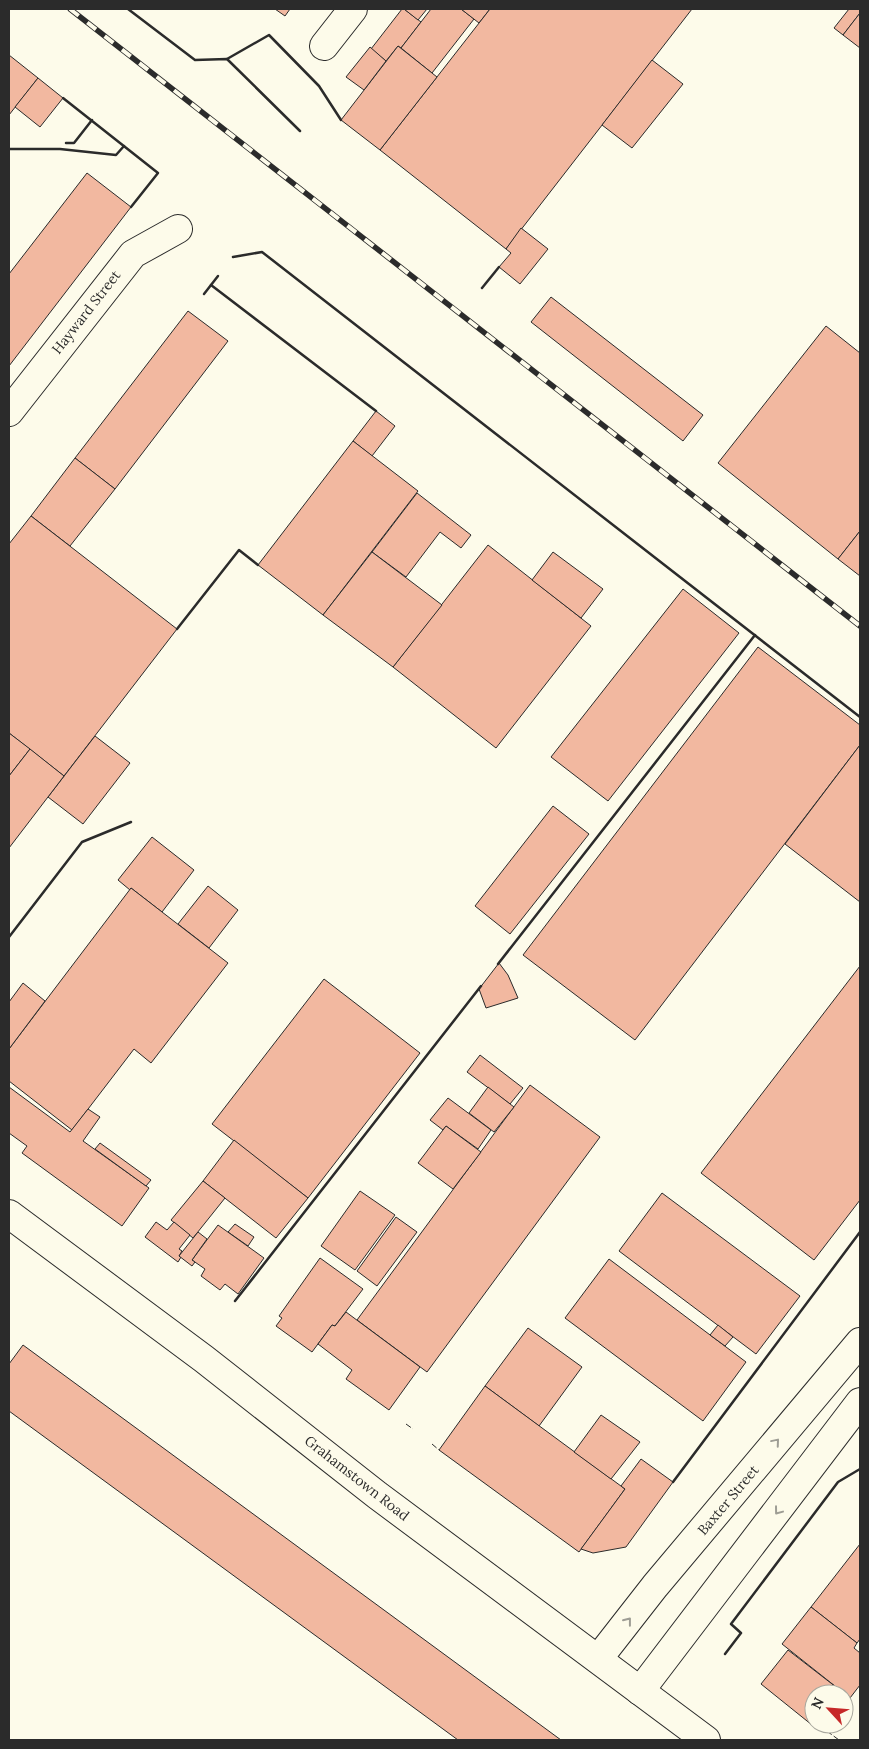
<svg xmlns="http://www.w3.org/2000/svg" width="869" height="1749" font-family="Lora,serif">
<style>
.building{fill:#f2b8a0;stroke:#2b2b2b}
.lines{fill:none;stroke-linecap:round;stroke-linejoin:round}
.minor-casing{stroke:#2b2b2b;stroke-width:30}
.major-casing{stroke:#2b2b2b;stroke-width:30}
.minor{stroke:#fdfbea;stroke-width:28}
.major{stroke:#fdfbea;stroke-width:28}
.rail-casing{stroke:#2b2b2b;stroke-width:5.5}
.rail{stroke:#fdfbea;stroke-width:4;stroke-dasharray:11;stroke-linecap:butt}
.fence{stroke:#2b2b2b;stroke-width:1;stroke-dasharray:6 2.5;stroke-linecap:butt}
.wall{stroke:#2b2b2b;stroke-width:2.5}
.oneway{stroke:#9e9d94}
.labels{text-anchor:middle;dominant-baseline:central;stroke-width:4;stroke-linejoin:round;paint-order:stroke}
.street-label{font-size:14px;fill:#2b2b2b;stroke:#fdfbea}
</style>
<rect width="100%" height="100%" fill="#fdfbea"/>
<!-- building -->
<g class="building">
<path d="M275 9H290L285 16Z"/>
<path d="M402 9H404L421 22 401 48 398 46 386 61 371 49Z"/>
<path d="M404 9H427L418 20Z"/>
<path d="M431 9H461L474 19 432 73 401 48Z"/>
<path d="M461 9H490L479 23Z"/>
<path d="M490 9H692L506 249 380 150Z"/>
<path d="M849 9H860V13L843 35 834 28Z"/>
<path d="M860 13V48L843 35Z"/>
<path d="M398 46 437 77 380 150 341 120Z"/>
<path d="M370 47 386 61 364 90 346 77Z"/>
<path d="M9 55 38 78 9 115Z"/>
<path d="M652 60 683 84 632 148 602 125Z"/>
<path d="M38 78 63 98 40 127 15 107Z"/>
<path d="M87 173 131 207 9 366V274Z"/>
<path d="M521 228 548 249 520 284 499 267 511 253 506 249Z"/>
<path d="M551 297 703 415 683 441 531 322Z"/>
<path d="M188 311 228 341 115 489 75 458Z"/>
<path d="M826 326 860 353V531L838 559 718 463Z"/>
<path d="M376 411 395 426 372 456 353 441Z"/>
<path d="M353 441 418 491 323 615 258 565Z"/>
<path d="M75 458 115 489 70 546 31 516Z"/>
<path d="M417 493 471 535 461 548 440 532 406 577 372 552Z"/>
<path d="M31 516 177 629 64 776 9 733V544Z"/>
<path d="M860 531V576L838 559Z"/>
<path d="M488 545 591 626 496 748 393 667Z"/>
<path d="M372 552 442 605 393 667 323 615Z"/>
<path d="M553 552 603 589 581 618 532 580Z"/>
<path d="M683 589 739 633 608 801 551 757Z"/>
<path d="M758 647 860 725V745L635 1040 523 955Z"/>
<path d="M9 733 30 749 9 776Z"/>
<path d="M95 736 130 763 83 824 48 797Z"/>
<path d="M860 745V902L785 844Z"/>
<path d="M30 749 64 776 9 848V776Z"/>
<path d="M553 806 589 834 510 934 475 906Z"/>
<path d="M152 837 194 870 162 912 131 888 130 890 118 880Z"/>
<path d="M208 886 238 910 209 948 178 924Z"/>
<path d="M131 888 228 963 151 1063 134 1049 72 1130 9 1081V1049Z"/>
<path d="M499 963 508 975 518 998 486 1008 479 989Z"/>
<path d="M860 966V1200L814 1260 701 1173Z"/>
<path d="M324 979 420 1053 308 1198 212 1124Z"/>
<path d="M23 983 45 1001 9 1049V1002Z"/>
<path d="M480 1055 523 1088 510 1104 467 1072Z"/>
<path d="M530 1085 600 1137 427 1372 357 1320Z"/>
<path d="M9 1087 70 1132 88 1109 100 1117 83 1141 149 1188 122 1226 22 1153 27 1146 9 1133Z"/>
<path d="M488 1087 514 1107 494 1132 469 1113Z"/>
<path d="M448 1098 491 1130 478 1149 446 1126 443 1130 430 1120Z"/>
<path d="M446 1126 481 1152 453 1189 418 1163Z"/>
<path d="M234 1140 308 1198 276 1238 203 1181Z"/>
<path d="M100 1143 151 1180 146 1186 95 1149Z"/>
<path d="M203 1181 225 1198 193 1238 171 1220Z"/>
<path d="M360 1191 395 1215 355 1270 321 1246Z"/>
<path d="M662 1193 800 1296 756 1354 619 1251Z"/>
<path d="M396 1217 417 1232 377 1286 357 1271Z"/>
<path d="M156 1222 167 1230 174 1222 190 1235 179 1249 182 1251 179 1256 181 1257 178 1262 145 1237Z"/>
<path d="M235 1224 254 1237 248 1246 228 1232Z"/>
<path d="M218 1225 264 1258 238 1294 225 1284 220 1290 201 1276 205 1269 192 1260Z"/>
<path d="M198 1232 207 1239 192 1260 195 1262 192 1266 179 1256Z"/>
<path d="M320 1258 363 1289 335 1326 332 1325 312 1352 276 1326 282 1318 279 1316Z"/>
<path d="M609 1259 746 1362 703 1421 565 1318Z"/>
<path d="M346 1312 420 1367 389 1410 346 1379 352 1370 318 1344 332 1325 335 1326Z"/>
<path d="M718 1325 733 1337 725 1346 710 1335Z"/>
<path d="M528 1328 582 1367 539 1426 485 1386Z"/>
<path d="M23 1345 561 1740H458L9 1411V1364Z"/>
<path d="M485 1386 625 1489 579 1552 439 1450Z"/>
<path d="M601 1415 640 1442 611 1479 574 1452Z"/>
<path d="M641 1459 673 1482 626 1547 593 1553 581 1549 625 1489 621 1486Z"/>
<path d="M860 1544V1639L857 1643 811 1607Z"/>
<path d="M811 1607 857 1643 854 1648 860 1653V1685L850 1698 782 1644Z"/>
<path d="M788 1650 845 1694 844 1696V1694H814V1724H821L817 1729 761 1684Z"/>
</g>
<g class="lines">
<defs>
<g id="minor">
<path d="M324 46 353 9"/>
<path d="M9 412 133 254 178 229"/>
</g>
<g id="major">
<path d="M9 1214 204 1359 377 1495 706 1740"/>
<path d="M598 1659 655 1586 860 1342"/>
<path d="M640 1691 860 1402"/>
</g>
</defs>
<!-- minor casing -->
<use href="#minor" class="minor-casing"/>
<!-- major casing -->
<use href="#major" class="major-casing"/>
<!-- minor -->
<use href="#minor" class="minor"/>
<!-- major -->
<use href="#major" class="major"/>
<defs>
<path id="rail" d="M70 9 860 626"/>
</defs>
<!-- rail casing -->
<use href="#rail" class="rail-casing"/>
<!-- rail -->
<use href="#rail" class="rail"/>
<!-- fence -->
<g class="fence">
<path d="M406 1424 413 1429"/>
<path d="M432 1444 439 1450"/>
<path d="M820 1726 839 1740"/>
</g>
<!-- wall -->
<g class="wall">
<path d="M128 9 195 60 227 59 300 131"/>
<path d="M227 59 269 35 319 86 341 120"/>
<path d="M63 98 158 173 131 207"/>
<path d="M66 143H74L92 120"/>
<path d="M9 149H60L116 155 124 146"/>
<path d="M233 257 262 252 860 717"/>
<path d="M211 285 376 411"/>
<path d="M482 288 499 267"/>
<path d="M204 294 218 276"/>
<path d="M177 629 239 550 258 565"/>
<path d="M9 937 82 842 131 822"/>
<path d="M498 964 755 635"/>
<path d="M235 1301 481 986"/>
<path d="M673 1482 860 1232"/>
<path d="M725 1654 741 1633 731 1624 838 1482 860 1469"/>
</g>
</g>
<!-- one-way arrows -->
<defs><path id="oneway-chevron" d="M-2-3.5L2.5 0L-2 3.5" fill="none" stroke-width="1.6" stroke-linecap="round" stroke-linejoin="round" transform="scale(1.25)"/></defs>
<g class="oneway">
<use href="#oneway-chevron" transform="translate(776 1442) rotate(-50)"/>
<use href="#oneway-chevron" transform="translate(778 1511) rotate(127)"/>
<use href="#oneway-chevron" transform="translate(628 1621) rotate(-52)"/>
</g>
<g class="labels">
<!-- street labels -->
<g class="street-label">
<text transform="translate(86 312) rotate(-52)">Hayward Street</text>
<text transform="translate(357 1478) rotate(38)">Grahamstown Road</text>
<text transform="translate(728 1500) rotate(-50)">Baxter Street</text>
</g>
</g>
<!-- border -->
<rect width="869" height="1749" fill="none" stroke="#2b2b2b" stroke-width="20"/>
<!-- north arrow -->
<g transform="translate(829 1709) rotate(296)"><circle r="24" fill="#fdfbea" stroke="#a9a89e"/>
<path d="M0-4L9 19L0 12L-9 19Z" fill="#c62828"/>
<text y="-8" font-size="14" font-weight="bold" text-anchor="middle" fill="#2b2b2b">N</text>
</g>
</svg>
